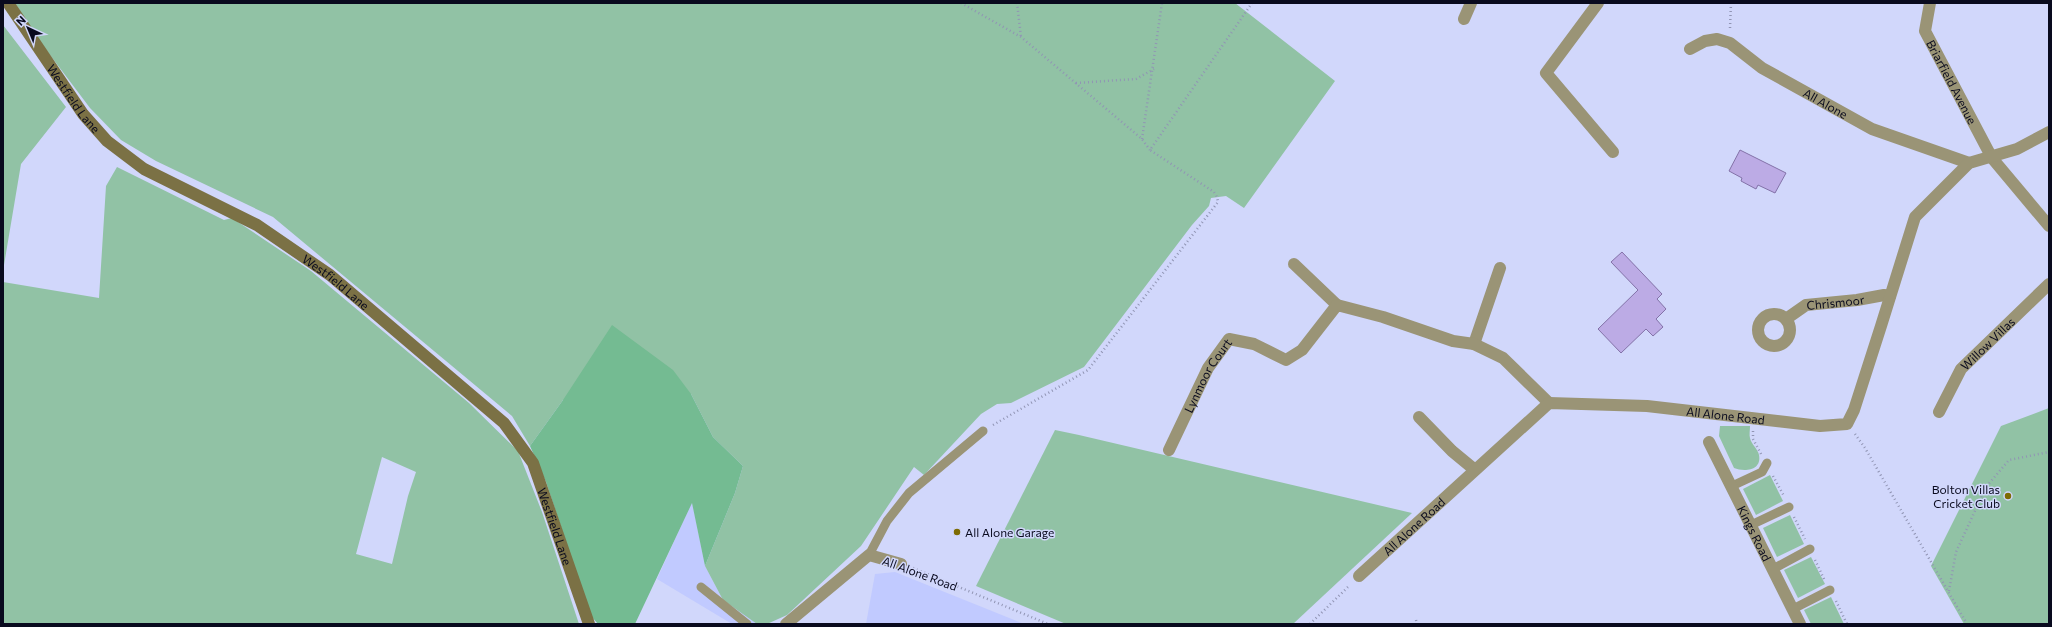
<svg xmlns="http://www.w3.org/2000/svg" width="2052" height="627" font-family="Commissioner,sans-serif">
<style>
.built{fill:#c1caff}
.green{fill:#91c2a5;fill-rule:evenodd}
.forest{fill:#74bb92}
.building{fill:#bcabe5;stroke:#8372a8}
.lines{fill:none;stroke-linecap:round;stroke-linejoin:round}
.path{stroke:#9195b4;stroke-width:2.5;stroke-dasharray:1 3;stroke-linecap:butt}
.lane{stroke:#9a9476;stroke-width:9}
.street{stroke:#9a9476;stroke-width:12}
.secondary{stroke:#7b7145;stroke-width:12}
.poi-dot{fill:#7d6b04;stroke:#d1d7fb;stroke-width:1.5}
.labels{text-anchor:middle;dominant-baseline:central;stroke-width:3;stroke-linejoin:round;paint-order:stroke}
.street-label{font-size:12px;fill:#090a1e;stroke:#d1d7fb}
.poi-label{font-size:12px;fill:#090a1e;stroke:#d1d7fb;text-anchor:end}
</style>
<rect width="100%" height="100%" fill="#d1d7fb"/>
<!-- built -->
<g class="built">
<path d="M692 502 705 566 723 600 757 624H732L657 579Z"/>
<path d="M895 572 1024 624H866L875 574Z"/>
</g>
<!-- green -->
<g class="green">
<path d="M15 3H1235L1335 81 1244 208 1226 196 1211 198 1209 206 1192 225 1084 367 1011 403 997 404 981 414 924 475 914 467 861 546 787 615 767 624H757L723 600 705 566 735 493 743 466 713 437 691 394 563 400 530 446 512 416 273 217 156 161 121 140 90 108 44 47Z"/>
<path d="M3 25 66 107 21 164 3 271Z"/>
<path d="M117 167 224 220 232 218 311 271 469 403 518 451 542 512 579 624H3V282L99 298 106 186ZM382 457 416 472 408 496 392 564 356 554Z"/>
<path d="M2049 408V624H1964L1931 566 2001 426Z"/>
<path d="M1720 426H1750C1750 430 1749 435 1750 438 1751 444 1758 449 1759 455 1762 471 1744 472 1734 468L1719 436Z"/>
<path d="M1055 430 1079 435 1412 513 1293 624H1066L976 586Z"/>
<path d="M1770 475 1783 501 1756 515 1743 489Z"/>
<path d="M1790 515 1804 544 1777 557 1763 528Z"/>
<path d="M1811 557 1825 584 1798 598 1784 570Z"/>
<path d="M1831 597 1844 624H1811L1804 610Z"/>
</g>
<!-- forest -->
<path class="forest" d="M612 325 673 370 691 394 713 437 743 466 735 493 705 566 692 503 635 624H598L591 616 546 482 530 446 563 400Z"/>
<!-- building -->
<g class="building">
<path d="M1740 150 1786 173 1775 193 1758 185 1756 189 1741 181 1742 178 1729 171Z"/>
<path d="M1622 252 1662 294 1657 299 1666 309 1656 319 1663 327 1653 336 1646 329 1621 353 1598 329 1638 290 1611 262Z"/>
</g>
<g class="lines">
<!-- path -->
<g class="path">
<path d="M961 3 1021 37 1142 139 1150 150"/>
<path d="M1017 3 1021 37"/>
<path d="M1730 28 1731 3"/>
<path d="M1076 83 1136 79 1154 69"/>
<path d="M1142 139 1162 3"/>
<path d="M993 425 1088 370 1218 202 1217 197 1214 192 1150 150 1252 3"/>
<path d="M1753 431V439L1761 454"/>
<path d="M1855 434 1865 448 1967 624"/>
<path d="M1773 476 1784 496"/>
<path d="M1794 517 1805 539"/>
<path d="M1815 560 1824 579"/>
<path d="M913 568 1048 624"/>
<path d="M1949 591 1956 552 1986 487 2009 460 2049 452"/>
<path d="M1836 601 1847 624"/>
<path d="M1416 620 1417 624"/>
<path d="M1310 624 1350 585"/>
</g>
<!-- lane -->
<g class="lane">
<path d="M1732 486 1762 472 1767 463"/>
<path d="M1751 525 1789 507"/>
<path d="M869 555 887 521 909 493 983 431"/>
<path d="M1773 569 1810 549"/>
<path d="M701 587 747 624"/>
<path d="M1793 609 1830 590"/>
</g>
<!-- street -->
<g class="street">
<path d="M1598 3 1546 73 1613 152"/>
<path id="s1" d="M1930 3 1925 31 1992 158 2049 226"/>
<path d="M1464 19 1471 3"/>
<path id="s2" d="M1690 49 1705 41 1717 39 1730 43 1762 68 1872 129 1969 163"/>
<path d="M1294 264 1337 305"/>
<circle cx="1774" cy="330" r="16"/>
<path id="s3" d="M1786 319 1806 305 1857 300 1884 295 1890 296"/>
<path d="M1474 344 1500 268"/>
<path id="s4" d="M1939 412 1961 369 2049 284"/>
<path d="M1419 417 1452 451 1475 470"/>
<path id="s5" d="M1709 442 1800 624"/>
<path id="s6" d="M1169 450 1208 368 1229 339 1254 344 1286 360 1302 350 1337 305 1383 317 1453 341 1474 344 1503 358 1549 403"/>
<path id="s7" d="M1359 576 1549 403 1647 406 1820 426 1847 424 1854 410 1881 326 1915 217 1969 163 2017 149 2049 132"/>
<path d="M786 624 869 555 901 564"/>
</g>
<!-- secondary -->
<path class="secondary" id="s8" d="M8 3 83 114 107 141 144 169 257 225 330 275 504 423 533 463 589 624"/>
</g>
<!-- markers -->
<g class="poi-dot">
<circle cx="2008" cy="496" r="4"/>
<circle cx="957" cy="532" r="4"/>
</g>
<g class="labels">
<!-- street labels -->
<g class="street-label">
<text stroke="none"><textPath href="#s1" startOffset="86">Briarfield Avenue</textPath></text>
<text stroke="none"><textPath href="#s8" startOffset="116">Westfield Lane</textPath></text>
<text stroke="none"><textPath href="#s2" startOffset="156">All Alone</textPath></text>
<text stroke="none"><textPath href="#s8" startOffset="440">Westfield Lane</textPath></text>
<text stroke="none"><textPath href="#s3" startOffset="54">Chrismoor</textPath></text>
<text stroke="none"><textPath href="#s4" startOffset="85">Willow Villas</textPath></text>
<text stroke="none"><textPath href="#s6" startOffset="84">Lynmoor Court</textPath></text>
<text stroke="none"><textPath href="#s7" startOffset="434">All Alone Road</textPath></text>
<text stroke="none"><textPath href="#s8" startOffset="776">Westfield Lane</textPath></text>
<text stroke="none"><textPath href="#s7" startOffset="74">All Alone Road</textPath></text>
<text stroke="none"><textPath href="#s5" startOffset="102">Kings Road</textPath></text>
<text transform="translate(920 573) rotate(20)">All Alone Road</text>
</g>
<!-- poi labels -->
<g class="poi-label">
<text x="2000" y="489">Bolton Villas<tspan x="2000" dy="14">Cricket Club</tspan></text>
<text x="965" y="532" text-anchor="start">All Alone Garage</text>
</g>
</g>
<!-- border -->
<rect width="2052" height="627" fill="none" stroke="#090a1e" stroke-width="8"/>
<!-- north arrow -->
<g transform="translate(28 28) rotate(316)" stroke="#d1d7fb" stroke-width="3" paint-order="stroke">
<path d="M0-3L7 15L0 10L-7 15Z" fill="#090a1e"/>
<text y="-6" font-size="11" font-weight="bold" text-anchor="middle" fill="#090a1e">N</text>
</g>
</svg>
